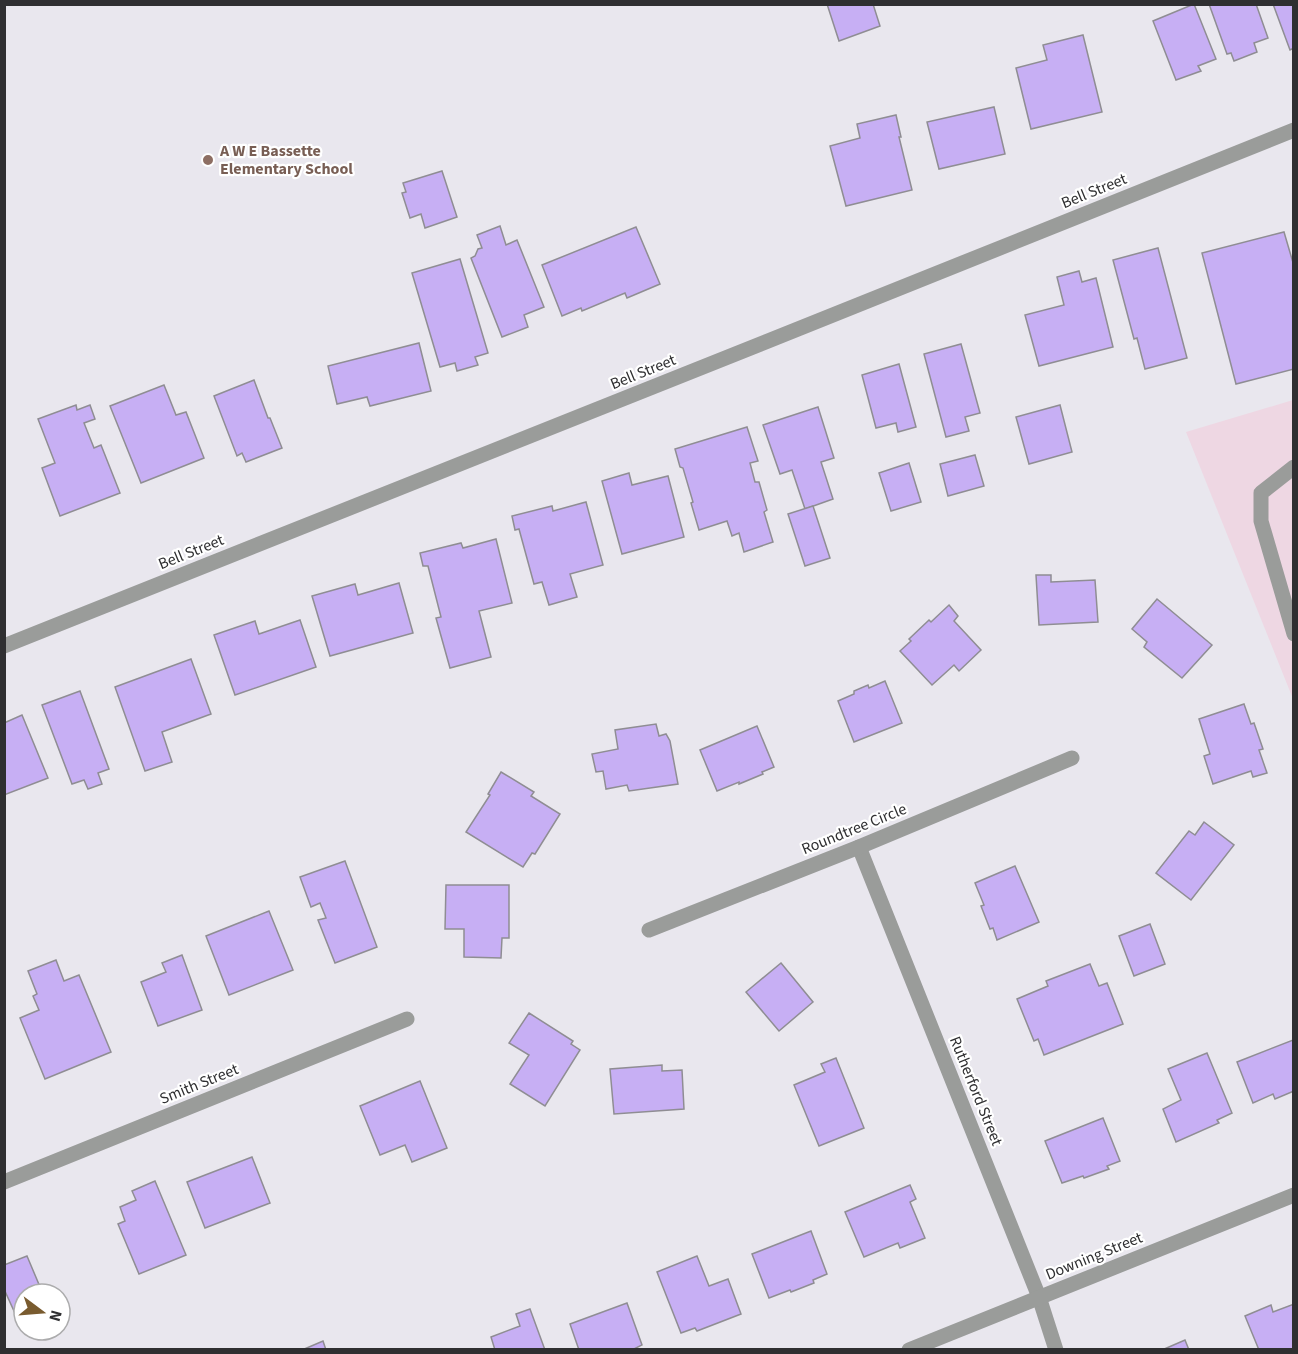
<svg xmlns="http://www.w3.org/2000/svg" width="1298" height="1354" font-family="'Source Sans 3',sans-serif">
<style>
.industrial{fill:#eed7e3}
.building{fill:#c7aff4;stroke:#8f8d93;stroke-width:1.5}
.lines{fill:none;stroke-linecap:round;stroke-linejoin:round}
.lane{stroke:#9a9c9a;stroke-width:15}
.street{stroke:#9a9c9a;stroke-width:15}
.education-dot{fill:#8d6e63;stroke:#fff;stroke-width:2}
.labels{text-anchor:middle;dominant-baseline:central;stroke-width:4.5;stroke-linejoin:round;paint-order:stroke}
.education-label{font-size:16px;font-weight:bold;fill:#785e54;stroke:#fff;text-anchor:start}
.street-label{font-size:16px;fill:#2f2f31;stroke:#fff}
</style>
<rect width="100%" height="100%" fill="#e9e7ee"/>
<!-- industrial -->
<path class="industrial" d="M1293 400V699L1186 432Z"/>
<!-- building -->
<g class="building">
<path d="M827 4H873L880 26 839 41Z"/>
<path d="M1194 4 1216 59 1198 66 1201 71 1176 80 1153 21Z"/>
<path d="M1209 4H1256L1268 38 1254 43 1257 52 1234 61 1231 53 1227 54Z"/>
<path d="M1273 4H1294V48L1290 50Z"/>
<path d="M1083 35 1102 112 1031 129 1016 68 1047 60 1043 45Z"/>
<path d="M994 107 1005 154 939 169 927 122Z"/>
<path d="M896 115 901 137H899L912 190 846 206 830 146 860 138 857 124Z"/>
<path d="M442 171 457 217 425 228 421 214 410 218 402 193 406 192 403 183Z"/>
<path d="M500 226 506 245 517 240 544 307 524 315 528 327 502 337 471 258 475 256 478 249 482 248 477 235Z"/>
<path d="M636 227 660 284 627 298 625 293 582 311 581 308 562 316 542 265Z"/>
<path d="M1284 232 1294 266V369L1236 384 1202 253Z"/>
<path d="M1158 248 1187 358 1145 369 1137 338 1134 339 1113 260Z"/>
<path d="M460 259 488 353 475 357 478 365 457 371 455 363 440 367 412 273Z"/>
<path d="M1079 271 1082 282 1096 278 1113 347 1039 366 1025 315 1064 305 1057 277Z"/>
<path d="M419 343 431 391 370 406 367 397 337 404 328 366Z"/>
<path d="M961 344 980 413 965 417 969 431 946 437 924 354Z"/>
<path d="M899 364 916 427 898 432 896 423 876 428 862 375Z"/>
<path d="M254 380 268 418H270L282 448 246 462 242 453 237 456 214 396Z"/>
<path d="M164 385 176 415 186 412 204 458 141 483 110 406Z"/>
<path d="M76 405 77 410 90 405 95 419 84 423 94 448 101 445 120 493 60 516 42 468 55 463 38 419Z"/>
<path d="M1060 405 1072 452 1029 464 1016 417Z"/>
<path d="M818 407 834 458 821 462 833 499 805 509 792 470 780 474 763 425Z"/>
<path d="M747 427 758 461 750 463 755 482H759L767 510 764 512 773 542 744 552 739 533 732 536 727 521 699 530 691 503 693 502 683 468 680 467 675 449Z"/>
<path d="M975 455 984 486 948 496 940 464Z"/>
<path d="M909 463 921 502 891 511 879 473Z"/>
<path d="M629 473 632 485 668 476 684 537 622 554 602 481Z"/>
<path d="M586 502 603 565 570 574 577 597 549 605 542 582 534 584 519 529 515 530 512 516 552 506 553 511Z"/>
<path d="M813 506 830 558 805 566 788 514Z"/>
<path d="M496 539 512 603 479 611 491 657 450 668 436 618 441 617 428 566H423L420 553 461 543 463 548Z"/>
<path d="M1036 575H1051V582L1095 580 1098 622 1039 625Z"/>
<path d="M399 583 413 633 330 656 312 596 355 584 358 595Z"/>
<path d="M1157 599 1212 645 1182 678 1144 647 1147 642 1132 629Z"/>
<path d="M949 605 958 616 954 621 981 650 959 671 954 665 932 685 900 651 911 641 909 639 929 620 931 622Z"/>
<path d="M300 620 316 667 235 695 214 635 255 621 259 634Z"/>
<path d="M191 659 211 714 162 732 172 762 145 771 115 687Z"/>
<path d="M885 681 902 723 854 742 838 701 854 694V691L868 685 869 688Z"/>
<path d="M80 691 109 769 98 773 102 784 88 789 84 780 72 784 42 705Z"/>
<path d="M1244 704 1251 724 1254 723 1263 749 1259 750 1267 773 1253 777 1251 771 1213 784 1204 756 1210 754 1199 719Z"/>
<path d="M22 715 48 778 4 795V723Z"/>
<path d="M656 724 659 736 666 734 670 741 678 784 629 791 627 785 606 789 603 771 596 772 592 754 618 749 615 730Z"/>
<path d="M757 726 774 767 762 772 763 774 739 784V782L717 791 700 750Z"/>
<path d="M501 772 534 792 531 796 560 814 535 854 532 853 523 867 466 832 490 795 488 794Z"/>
<path d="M1204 822 1234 845 1191 900 1156 873 1189 831 1195 835Z"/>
<path d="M345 861 377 947 335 963 318 920 326 918 320 903 311 907 300 877Z"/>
<path d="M1015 866 1039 922 997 940 993 928 990 929 981 906 984 905 975 883Z"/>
<path d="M446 885H509V938H502L501 958 464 957V929H445Z"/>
<path d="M269 911 293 970 229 995 206 936Z"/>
<path d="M1150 924 1165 964 1134 976 1119 936Z"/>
<path d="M182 955 202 1010 158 1026 141 982 166 972 162 963Z"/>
<path d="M56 960 64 981 79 975 111 1052 45 1079 20 1018 39 1010 33 996 37 994 28 971Z"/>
<path d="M781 963 813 1002 779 1031 746 992Z"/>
<path d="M1090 964 1099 986 1107 983 1123 1024 1044 1055 1038 1039 1034 1041 1017 999 1048 986 1046 981Z"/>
<path d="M529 1013 573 1041 571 1044 580 1050 545 1106 510 1084 529 1055 509 1043Z"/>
<path d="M1293 1040 1294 1091 1275 1099 1273 1094 1253 1103 1237 1062Z"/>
<path d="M1207 1053 1232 1113 1217 1120 1219 1123 1176 1142 1163 1109 1181 1100 1168 1069Z"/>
<path d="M836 1058 864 1128 819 1146 794 1085 825 1072 821 1064Z"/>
<path d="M662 1065V1071L682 1070 684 1109 614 1114 610 1069Z"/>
<path d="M420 1081 447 1148 412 1162 405 1145 380 1155 360 1106Z"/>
<path d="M1103 1118 1120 1161 1107 1166 1109 1169 1084 1178 1083 1176 1062 1183 1045 1141Z"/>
<path d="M252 1157 270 1203 205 1228 187 1182Z"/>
<path d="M155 1181 186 1255 139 1274 118 1224 125 1221 120 1207 136 1200 132 1191Z"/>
<path d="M910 1185 916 1199 910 1202 925 1238 900 1248 898 1243 864 1257 845 1212Z"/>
<path d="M811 1231 827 1274 813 1280 814 1283 791 1292 790 1290 769 1298 752 1254Z"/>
<path d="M27 1256 43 1294H24V1320L19 1322 4 1289V1265Z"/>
<path d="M697 1256 709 1286 728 1279 741 1314 697 1331 695 1328 681 1333 657 1272Z"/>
<path d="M627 1303 642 1345 632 1350H579L570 1324Z"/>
<path d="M1294 1304V1350H1259L1245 1316 1271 1305 1273 1312Z"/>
<path d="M530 1309 545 1350H495L491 1337 520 1326 516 1314Z"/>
<path d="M1185 1340 1189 1350H1162Z"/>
<path d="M323 1341 326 1350H302Z"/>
</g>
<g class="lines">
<!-- lane -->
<path class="lane" d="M1294 467 1261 493V521L1294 634"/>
<!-- street -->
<g class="street">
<path d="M4 646 768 341 1294 130"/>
<path d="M859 847 1039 1297 1056 1350"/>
<path d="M649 930 859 847 1072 758"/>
<path d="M4 1182 407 1019"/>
<path d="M909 1350 1294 1195"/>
</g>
</g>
<!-- markers -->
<circle class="education-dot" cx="208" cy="160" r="6"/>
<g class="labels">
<!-- education labels -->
<g class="education-label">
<text x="220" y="151">A W E Bassette<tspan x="220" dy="18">Elementary School</tspan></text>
</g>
<!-- street labels -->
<g class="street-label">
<text transform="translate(1094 191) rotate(-22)">Bell Street</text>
<text transform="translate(643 372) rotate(-22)">Bell Street</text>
<text transform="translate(191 552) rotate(-22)">Bell Street</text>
<text transform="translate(854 829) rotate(-22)">Roundtree Circle</text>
<text transform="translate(199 1084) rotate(-22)">Smith Street</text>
<text transform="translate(976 1091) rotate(68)">Rutherford Street</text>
<text transform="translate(1094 1256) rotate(-22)">Downing Street</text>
</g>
</g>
<!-- border -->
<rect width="1298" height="1354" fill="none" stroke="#2f2f31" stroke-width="12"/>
<!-- north arrow -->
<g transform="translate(42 1312) rotate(106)"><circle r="28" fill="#ffffff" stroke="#acacad" stroke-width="1.5"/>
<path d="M0-4.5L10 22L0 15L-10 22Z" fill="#795b2f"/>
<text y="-9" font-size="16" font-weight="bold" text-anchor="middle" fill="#2f2f31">N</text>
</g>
</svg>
